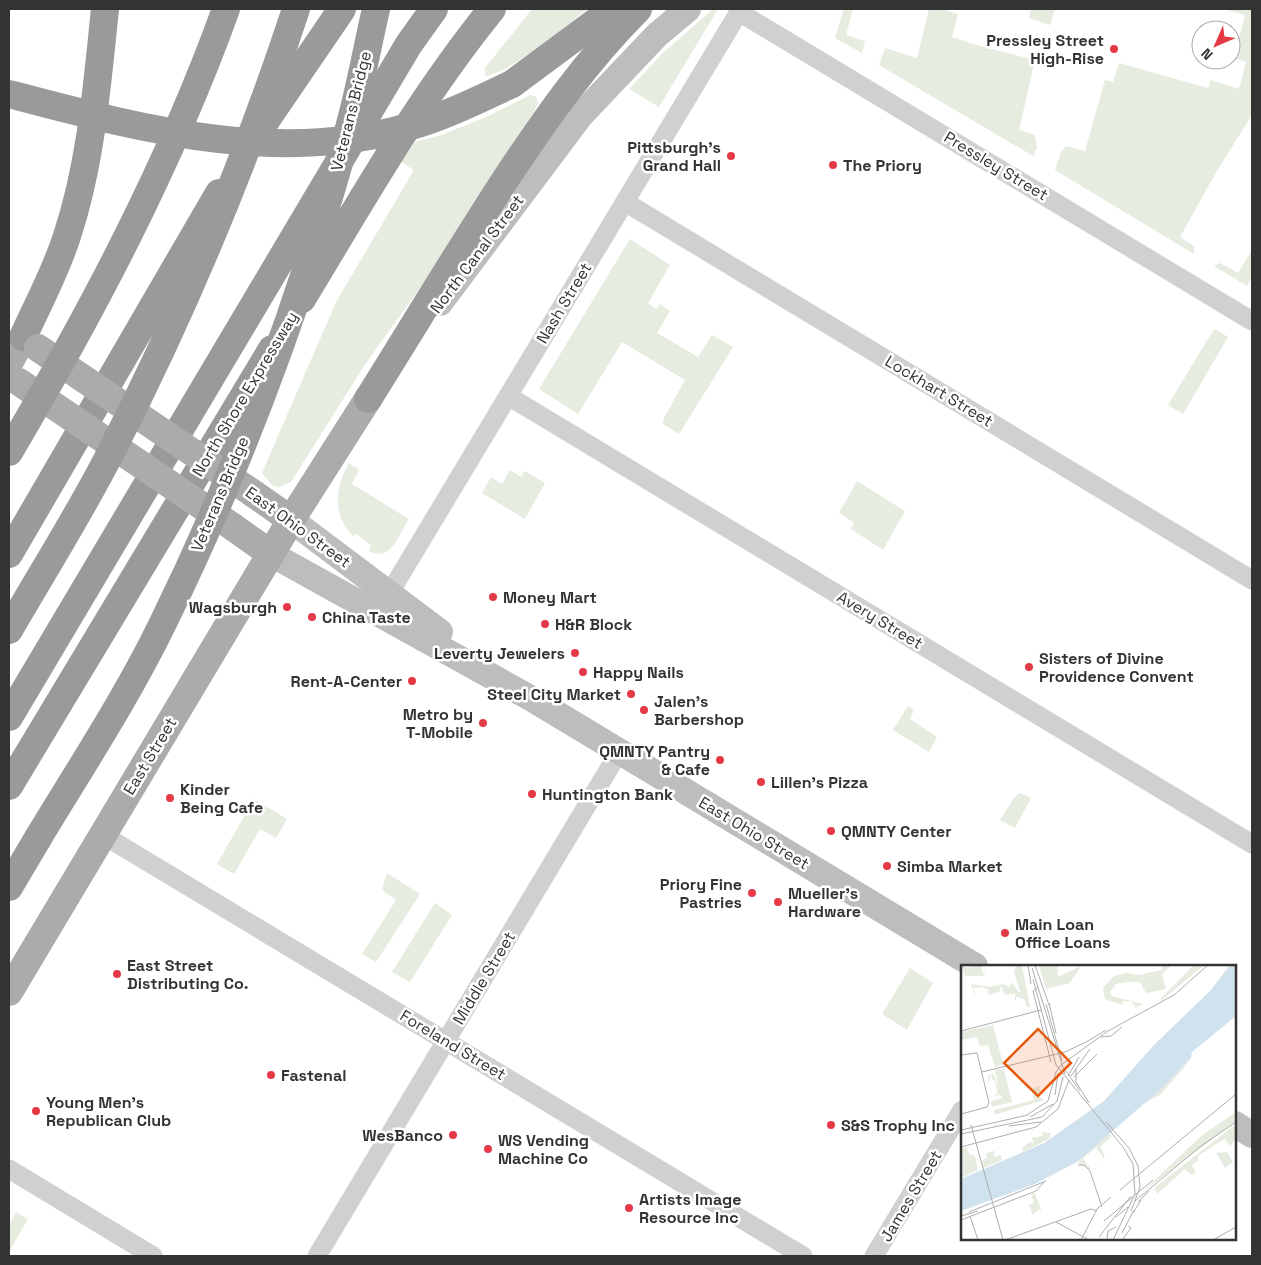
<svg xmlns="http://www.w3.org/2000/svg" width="1261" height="1265" font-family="'Space Grotesk',sans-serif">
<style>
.green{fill:#e6ecdf}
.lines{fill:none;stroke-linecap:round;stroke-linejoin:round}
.street{stroke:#d0d0d0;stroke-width:19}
.secondary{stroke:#bdbdbd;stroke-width:26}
.primary{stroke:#ababab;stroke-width:28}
.highway{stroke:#9a9a9a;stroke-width:28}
.primary-bridge{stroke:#ababab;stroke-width:28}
.highway-bridge{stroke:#9a9a9a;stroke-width:28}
.poi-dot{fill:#e63946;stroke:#fff;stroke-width:2}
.labels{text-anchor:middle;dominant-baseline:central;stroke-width:5;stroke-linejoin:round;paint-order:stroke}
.poi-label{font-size:16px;font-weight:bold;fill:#333;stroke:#fff;text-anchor:start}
.street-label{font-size:16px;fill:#333;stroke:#fff}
.inset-road{fill:none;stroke:#adadad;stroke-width:1}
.view{fill:#e8590c;fill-opacity:0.15;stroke:#e8590c;stroke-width:2.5}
.inset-edge{fill:none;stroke:#333;stroke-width:2.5}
</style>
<rect width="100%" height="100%" fill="#fff"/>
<!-- green -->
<g class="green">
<path d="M532 9H587C565 27 512 72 485 76V68Z"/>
<path d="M713 9H718L659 107 629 89 663 53Z"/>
<path d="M844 9H853L846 35 865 41 862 53 835 38Z"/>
<path d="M929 9H942L958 14 952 37 976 45 1035 60 1019 130 1035 135 1037 148 1033 156 879 65 885 48 917 58Z"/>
<path d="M1031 9H1055L1050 25 1029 18Z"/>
<path d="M1223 9H1252V115L1215 174 1180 237 1194 246V254L1055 170 1061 152 1066 146 1085 151 1105 80 1113 82 1119 63 1208 88 1211 80 1239 89 1246 62 1234 58 1245 15Z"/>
<path d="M530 95 536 97 538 103 533 113 476 199 437 264 364 366 291 482 280 487 273 486 262 473 336 302 414 170 401 162 415 142 441 135 484 118Z"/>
<path d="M630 239 670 265 648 303 656 309 660 304 670 311 657 333 698 357 712 335 733 347 679 434 663 424V420L685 380 622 342 578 414 539 389Z"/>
<path d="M1252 250V277L1247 286 1214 266 1220 263 1238 273Z"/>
<path d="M1214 329 1228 337 1183 414 1168 405Z"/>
<path d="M349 463 359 470 352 484 409 519C399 535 390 563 369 551L371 545 356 534 353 536C332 515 335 487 349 463Z"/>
<path d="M510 470 521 477 525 471 545 483 525 519 482 493 491 477 502 484Z"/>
<path d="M857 481 905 511 883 550 851 529 854 523 839 513Z"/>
<path d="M908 706 914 710 910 719 937 737 929 752 893 730Z"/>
<path d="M1020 793 1031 798 1015 828 1000 820 1014 798Z"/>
<path d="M254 799 287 819 276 838 260 829 234 874 217 864Z"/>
<path d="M387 873 420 894 376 962 362 954 396 900 382 890Z"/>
<path d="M435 903 452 915 410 982 392 972Z"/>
<path d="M910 968 933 983 907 1030 882 1014Z"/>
<path d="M16 1212 28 1219 9 1252V1225Z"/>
</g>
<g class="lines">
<!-- street -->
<g class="street">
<path d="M625 202 1252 580"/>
<path d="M508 396 1252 844"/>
<path d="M389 594 739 12 1252 321"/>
<path d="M103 835 803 1256"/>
<path d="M9 1169 153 1256"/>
<path d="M317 1256 619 752"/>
<path d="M874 1256 962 1110"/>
</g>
<!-- secondary -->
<g class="secondary">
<path d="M440 303 581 115 657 35 688 9"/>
<path d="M291 520 440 632"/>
<path d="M271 554 534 700 975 966"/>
<path d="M1235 1124 1252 1135"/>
</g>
<!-- primary -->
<g class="primary">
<path d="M9 363 23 337"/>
<path d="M254 494 291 520"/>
<path d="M233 527 271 554"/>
<path d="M9 992 291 520 368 399"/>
</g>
<!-- highway -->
<g class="highway">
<path d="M512 84 613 9"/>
<path d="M258 132 342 9"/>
<path d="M302 299C362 200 419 99 492 9"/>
<path d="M23 337C38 304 56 271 67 236 91 163 97 86 105 9"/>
<path d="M368 399C413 327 457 254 503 183 544 121 585 62 638 9"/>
<path d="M9 554 219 193"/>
<path d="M9 717 409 44 434 9"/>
<path d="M9 786 272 349"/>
<path d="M9 887 38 838"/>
</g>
<!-- primary-bridge -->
<g class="primary-bridge">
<path d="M38 348 254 494"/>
<path d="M19 382 233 527"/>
</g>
<!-- highway-bridge -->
<g class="highway-bridge">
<path d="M9 94C142 129 286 168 421 123 453 113 482 98 512 84"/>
<path d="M9 452C93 310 170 164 226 9"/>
<path d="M9 630C43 571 80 513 111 452 184 310 246 161 296 9"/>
<path d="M38 838C81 767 127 697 163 623 241 464 302 298 349 128 360 89 367 48 376 9"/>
</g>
</g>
<!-- markers -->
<g class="poi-dot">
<circle cx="1114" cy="49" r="5"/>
<circle cx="731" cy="156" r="5"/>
<circle cx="833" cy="165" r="5"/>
<circle cx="493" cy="597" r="5"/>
<circle cx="287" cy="607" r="5"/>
<circle cx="312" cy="617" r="5"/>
<circle cx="545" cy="624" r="5"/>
<circle cx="575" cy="653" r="5"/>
<circle cx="1029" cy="667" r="5"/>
<circle cx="583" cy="672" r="5"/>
<circle cx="412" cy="681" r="5"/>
<circle cx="631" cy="694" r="5"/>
<circle cx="644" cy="710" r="5"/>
<circle cx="483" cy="723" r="5"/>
<circle cx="720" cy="760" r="5"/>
<circle cx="761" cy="782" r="5"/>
<circle cx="532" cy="794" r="5"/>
<circle cx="170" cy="798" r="5"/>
<circle cx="831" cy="831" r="5"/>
<circle cx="887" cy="866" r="5"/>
<circle cx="752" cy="893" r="5"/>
<circle cx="778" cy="902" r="5"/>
<circle cx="1005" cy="933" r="5"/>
<circle cx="117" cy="974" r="5"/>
<circle cx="271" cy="1075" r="5"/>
<circle cx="36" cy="1111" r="5"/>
<circle cx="831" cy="1125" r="5"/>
<circle cx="453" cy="1135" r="5"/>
<circle cx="488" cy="1149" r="5"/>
<circle cx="629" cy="1208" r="5"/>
</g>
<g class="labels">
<!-- poi labels -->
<g class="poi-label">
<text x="1104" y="40" text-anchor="end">Pressley Street<tspan x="1104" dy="18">High-Rise</tspan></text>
<text x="721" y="147" text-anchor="end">Pittsburgh's<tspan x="721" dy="18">Grand Hall</tspan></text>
<text x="843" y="165">The Priory</text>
<text x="503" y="597">Money Mart</text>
<text x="277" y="607" text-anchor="end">Wagsburgh</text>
<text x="322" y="617">China Taste</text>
<text x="555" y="624">H&amp;R Block</text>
<text x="565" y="653" text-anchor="end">Leverty Jewelers</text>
<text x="1039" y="658">Sisters of Divine<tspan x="1039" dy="18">Providence Convent</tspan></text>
<text x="593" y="672">Happy Nails</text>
<text x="402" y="681" text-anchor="end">Rent-A-Center</text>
<text x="621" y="694" text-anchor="end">Steel City Market</text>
<text x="654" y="701">Jalen's<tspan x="654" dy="18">Barbershop</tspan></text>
<text x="473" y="714" text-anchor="end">Metro by<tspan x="473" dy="18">T-Mobile</tspan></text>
<text x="710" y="751" text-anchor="end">QMNTY Pantry<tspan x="710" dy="18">&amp; Cafe</tspan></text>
<text x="771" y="782">Lillen's Pizza</text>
<text x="180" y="789">Kinder<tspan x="180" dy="18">Being Cafe</tspan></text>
<text x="542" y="794">Huntington Bank</text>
<text x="841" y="831">QMNTY Center</text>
<text x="897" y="866">Simba Market</text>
<text x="742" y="884" text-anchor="end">Priory Fine<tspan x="742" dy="18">Pastries</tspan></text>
<text x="788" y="893">Mueller's<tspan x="788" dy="18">Hardware</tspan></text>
<text x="1015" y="924">Main Loan<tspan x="1015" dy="18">Office Loans</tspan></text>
<text x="127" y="965">East Street<tspan x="127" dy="18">Distributing Co.</tspan></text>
<text x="281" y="1075">Fastenal</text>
<text x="46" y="1102">Young Men's<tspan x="46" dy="18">Republican Club</tspan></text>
<text x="841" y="1125">S&amp;S Trophy Inc</text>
<text x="443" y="1135" text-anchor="end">WesBanco</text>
<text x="498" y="1140">WS Vending<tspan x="498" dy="18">Machine Co</tspan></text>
<text x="639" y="1199">Artists Image<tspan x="639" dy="18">Resource Inc</tspan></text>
</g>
<!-- street labels -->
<g class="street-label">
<text transform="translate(351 111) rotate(-76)">Veterans Bridge</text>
<text transform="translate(996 166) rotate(31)">Pressley Street</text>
<text transform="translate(477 254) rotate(-53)">North Canal Street</text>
<text transform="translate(564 303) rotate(-59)">Nash Street</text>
<text transform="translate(939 391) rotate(31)">Lockhart Street</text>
<text transform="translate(245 394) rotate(-59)">North Shore Expressway</text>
<text transform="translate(220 494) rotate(-67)">Veterans Bridge</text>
<text transform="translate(298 527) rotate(36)">East Ohio Street</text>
<text transform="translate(880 620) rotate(31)">Avery Street</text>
<text transform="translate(150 756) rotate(-59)">East Street</text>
<text transform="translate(754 833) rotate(31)">East Ohio Street</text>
<text transform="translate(484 978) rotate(-59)">Middle Street</text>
<text transform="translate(453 1045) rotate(31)">Foreland Street</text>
<text transform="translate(911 1196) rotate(-59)">James Street</text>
</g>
</g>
<!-- overview -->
<g transform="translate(961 965)">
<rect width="275" height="275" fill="#fff"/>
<path d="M0 0 8 3V0H21V8L25 7 22 10 25 11H4ZM55 0H61L69 42H66L63 34 55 32V35H54V30L59 27 53 7ZM78 0H96L97 12 120 1 109 18 85 24ZM203 0H210L201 10 205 24 185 28 179 17H166L155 19 149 27 151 31 182 39 175 43 171 37 162 36 161 40 144 34 142 23 153 11 165 8 178 10 200 5ZM233 0H243L200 36V33ZM51 18 58 28 44 30 40 21 38 27 28 30 27 24 20 22 13 23 14 32 10 19 29 22 43 19 48 22ZM32 60 42 99 34 102 27 80 19 81 16 72 0 75V67ZM230 95 199 130 184 138 188 131ZM43 104 51 137 31 142 30 136 41 133 40 130 29 132 38 129 35 127 36 126 34 115H31V108L27 119V112L30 108 33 109 38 124 34 105ZM78 121 79 126 75 129 83 135 33 150V145L73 135 70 123 75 133 72 123ZM275 147V156L180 228 240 171ZM275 159 274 174 269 181 264 174 258 177 237 191V196L231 200 235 208 231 210 224 204 196 229 193 223ZM81 167 90 168 89 173 93 171 62 187 61 183 69 177 73 178 71 173 82 171ZM148 168 150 172 139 182 144 191 138 198 142 192 135 183 138 180 122 193 130 205 118 199V194ZM6 182 8 189 14 191 17 205 0 213V184ZM34 186 33 192 40 190 41 195 22 203 20 196 26 193 25 188ZM266 187 272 197 264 203 255 188ZM74 228 81 247 79 244 72 250 68 240 73 238 70 229Z" fill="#e6ecdf"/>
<path d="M269 0H275V51L231 87 230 93 200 124 116 197 74 219 0 246V214L83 178 143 136 193 80 250 25Z" fill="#cfe2ee"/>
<path class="inset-road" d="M67 0 70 19M74 0 88 40M71 3 104 109M72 14 95 100 162 182 172 199 174 229 152 275M77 22 72 26 90 97M88 38 95 68M85 39 101 96M0 66 80 45M140 72 150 71 161 62M127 76 145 65M0 90 16 88 28 138 26 142 0 149M115 104V117L128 138M105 106 119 126M21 107 104 87 127 76M107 111 118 92M110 111 129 84M113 112 136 89M94 130 97 108M66 150 87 136 95 107 100 100 147 66 213 30 247 0M69 152 92 139M145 157 168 183 177 201 179 222 170 246M10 160 42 275M48 161 80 157M75 162 97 144 108 115M0 165 67 150M0 169 81 152 96 136 102 112M0 182 75 162M117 200H123L129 206 141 242M159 225 275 129M174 236 240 181 275 157M177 237 188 226M8 247 85 216M172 248 180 235M0 251 17 246M9 251 17 275M155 252 167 242M0 255 75 226 84 216M143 256 192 215M95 257 128 275M161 268 173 245M138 272 170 231M44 275 130 244 136 246M120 275 136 244 150 232M146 275 147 266 155 262M161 275 170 263 167 261M252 275 275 262"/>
<path class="view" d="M77 64 110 98 77 131 43 98Z"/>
<rect width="275" height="275" class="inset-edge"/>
</g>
<!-- border -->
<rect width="1261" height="1265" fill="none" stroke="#333333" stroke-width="20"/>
<!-- north arrow -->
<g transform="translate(1216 45) rotate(225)"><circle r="24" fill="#ffffff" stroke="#adadad"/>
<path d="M0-4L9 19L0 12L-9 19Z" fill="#e63946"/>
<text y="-8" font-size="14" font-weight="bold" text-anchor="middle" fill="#333333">N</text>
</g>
</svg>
